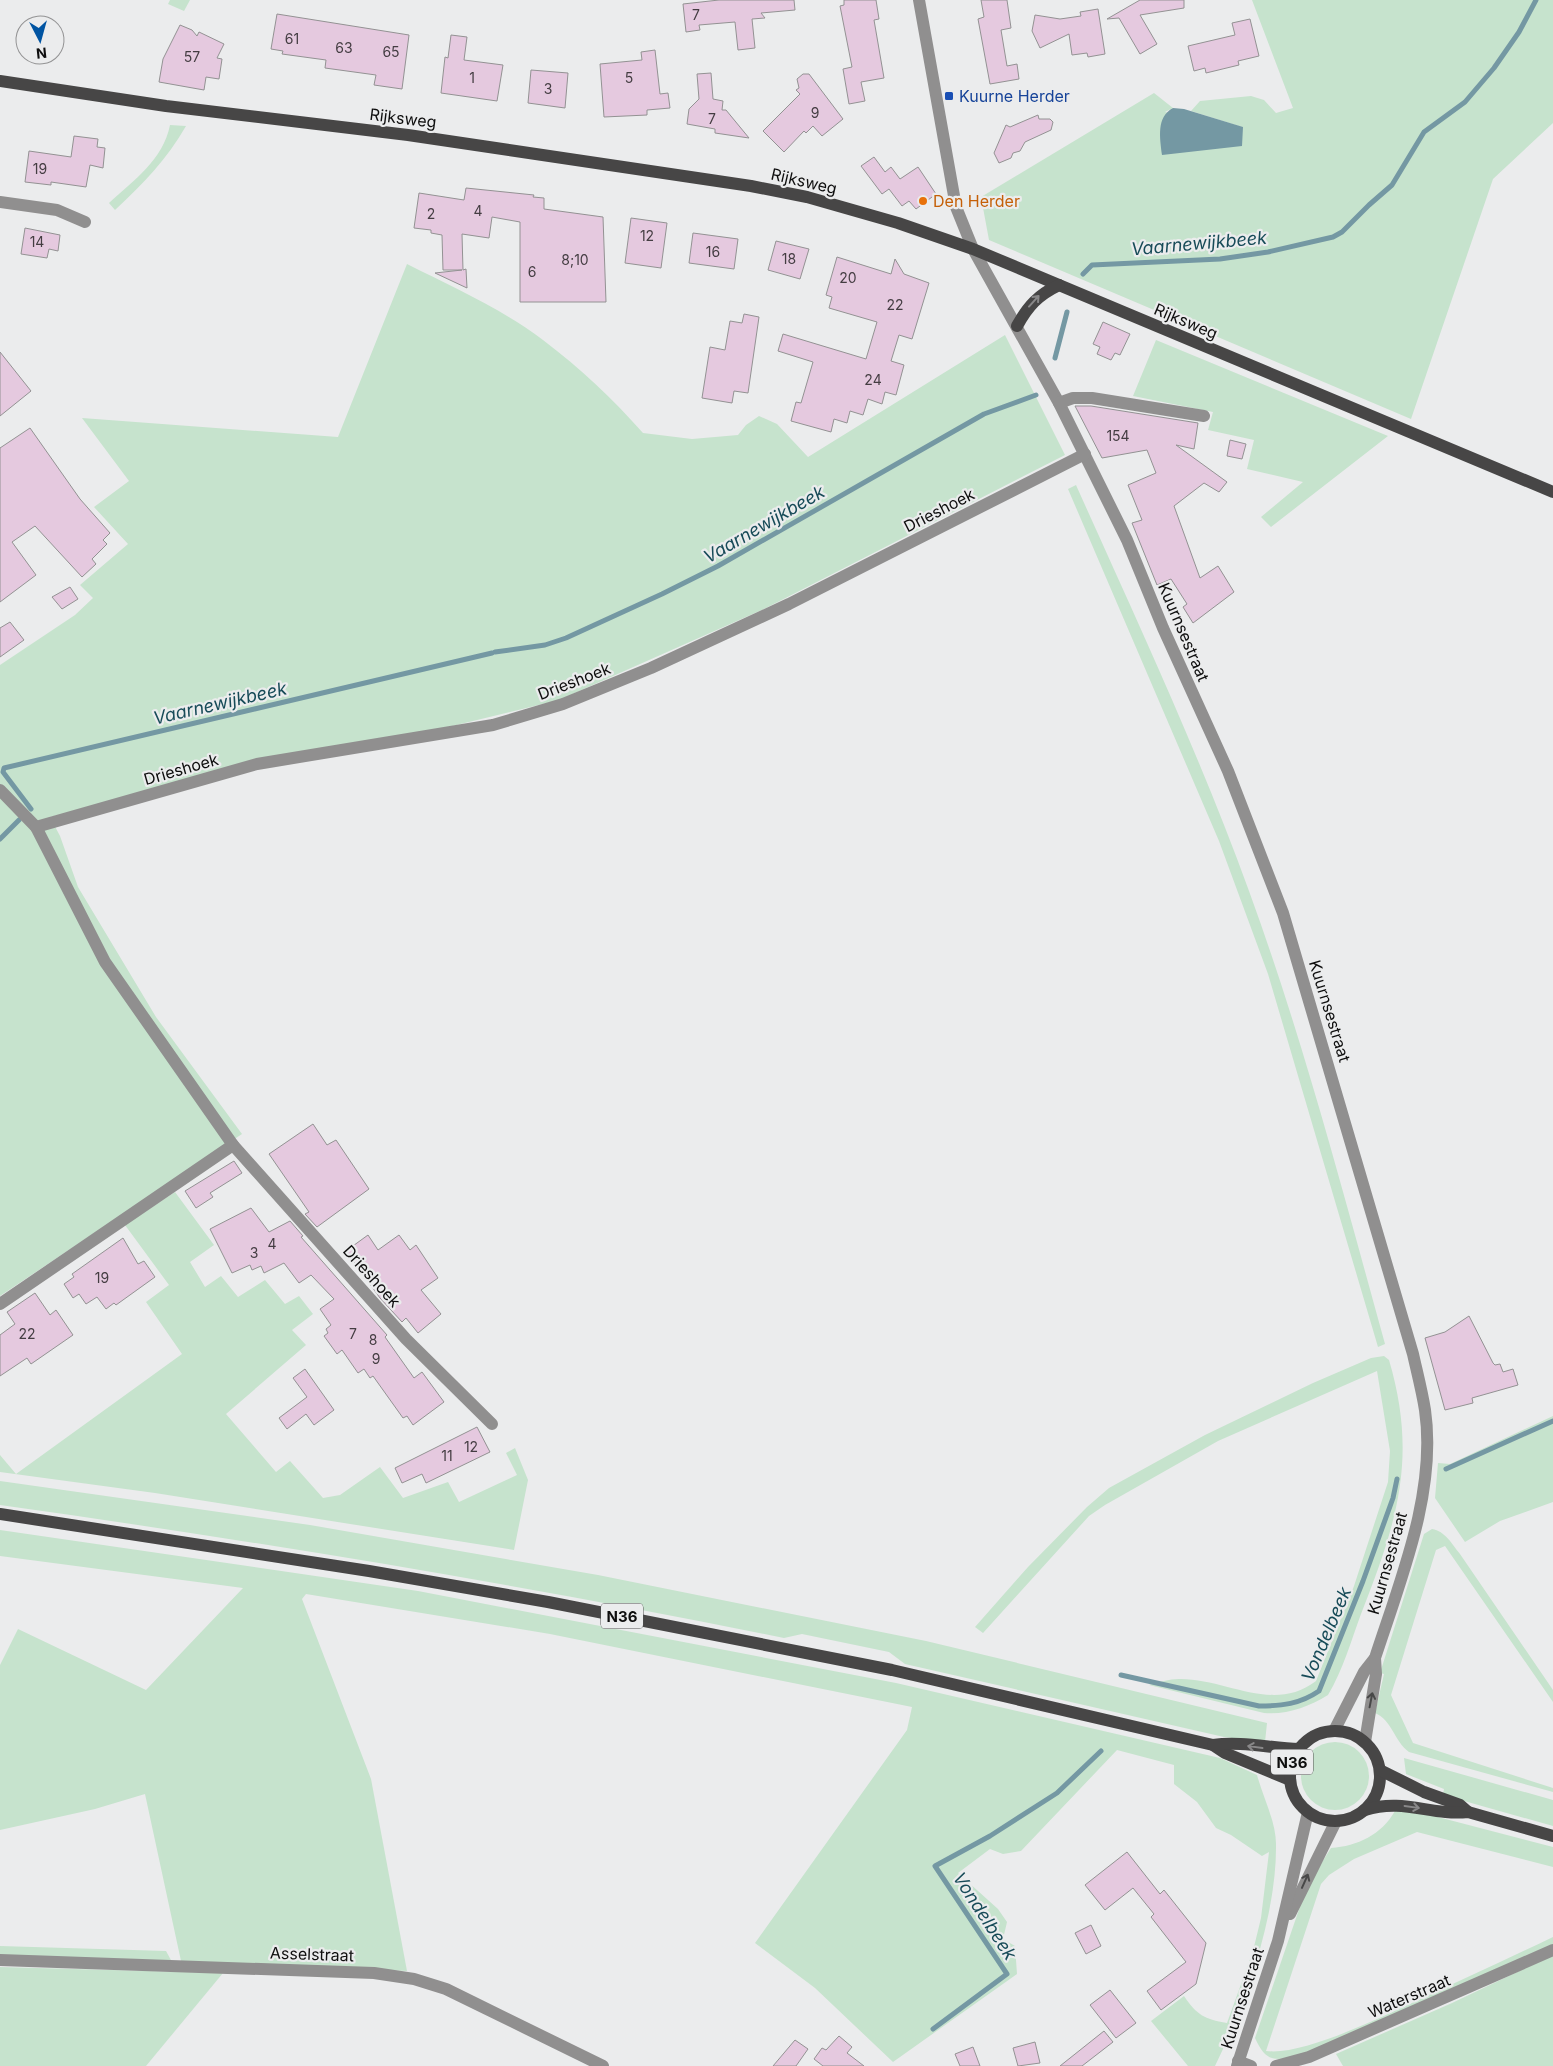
<svg xmlns="http://www.w3.org/2000/svg" width="1553" height="2066" font-family="Inter,sans-serif">
<style>
.green{fill:#c6e3cd}
.water{fill:#7498a3}
.lines{fill:none;stroke-linecap:round;stroke-linejoin:round}
.stream{stroke:#7498a3;stroke-width:5}
.building{fill:#e5c9df;stroke:#939293}
.minor{stroke:#908f8f;stroke-width:12}
.major{stroke:#474646;stroke-width:12}
.oneway{stroke:#898889}
.oneway2{stroke:#484848}
.transit-dot{fill:#1a4fb4;stroke:#ebeced;stroke-width:2}
.food-dot{fill:#e8710a;stroke:#ebeced;stroke-width:2}
.labels{text-anchor:middle;dominant-baseline:central;stroke-width:4.5;stroke-linejoin:round;paint-order:stroke}
.number-label{font-size:14px;fill:#443d42}
.shield{fill:#ebeced;stroke:#505151;stroke-width:1}
.shield-label{font-size:15px;font-weight:bold;fill:#0e0e0e}
.transit-label{font-size:16px;fill:#164399;stroke:#ebeced;text-anchor:start}
.street-label{font-size:16px;fill:#0e0e0e;stroke:#ebeced}
.food-label{font-size:16px;fill:#c56008;stroke:#ebeced;text-anchor:start}
.water-label{font-size:18px;font-style:italic;fill:#174b58;stroke:#ebeced}
</style>
<rect width="100%" height="100%" fill="#ebeced"/>
<!-- green -->
<g class="green">
<path d="M170 0H190L184 11 168 4Z"/>
<path d="M1252 0H1553V123L1493 179 1411 419 989 240 981 197 1154 93 1173 108 1165 112 1242 127 1191 111 1200 101 1251 96 1264 100 1276 113 1293 108Z"/>
<path d="M170 125 186 126C167 159 143 184 115 210L109 203C134 180 163 160 170 125Z"/>
<path d="M407 264C453 287 502 309 543 340 580 368 613 399 643 433L692 439 738 435 746 425 759 416 777 424 808 457 1005 335 1065 455 766 608 559 700 440 729 331 749 50 817 60 836 78 887 156 1017 242 1134 0 1296V665L75 615 93 598 80 585 128 544 94 507 129 481 82 418 338 437Z"/>
<path d="M1156 340 1388 436 1271 527 1261 517 1303 482 1247 469 1254 440 1208 430 1213 412 1133 396Z"/>
<path d="M1076 485C1136 619 1199 753 1249 891 1303 1039 1343 1192 1385 1344L1378 1347 1268 974 1219 841 1068 489Z"/>
<path d="M175 1192 214 1245 190 1262 205 1287 221 1276 238 1297 265 1280 285 1304 299 1296 313 1314 292 1330 306 1345 226 1414 276 1472 290 1461 323 1498 340 1495 380 1467 403 1498 448 1482 459 1502 517 1475 506 1453 515 1448 528 1480 514 1550 155 1493 0 1472V1455L16 1474 182 1354 146 1302 169 1285 125 1225Z"/>
<path d="M1384 1356 1389 1360C1418 1458 1397 1522 1361 1614 1351 1641 1343 1670 1328 1695 1308 1707 1287 1715 1264 1713L1149 1685C1159 1682 1169 1679 1179 1679 1225 1678 1273 1714 1316 1681L1354 1586 1388 1482 1390 1451 1377 1371 1218 1441 1105 1505 1089 1516 983 1633 975 1627 1028 1567 1087 1507 1109 1488 1205 1435 1313 1383 1371 1358Z"/>
<path d="M1553 1416V1502L1500 1521 1465 1542 1435 1498 1438 1463 1450 1464Z"/>
<path d="M0 1481 310 1525 598 1575 926 1641 1267 1723 1265 1742 1224 1737 905 1664 889 1652 802 1634 784 1638C524 1585 263 1542 0 1505Z"/>
<path d="M1432 1529C1445 1531 1452 1544 1460 1554L1553 1690V1702L1445 1546 1436 1550 1391 1695 1413 1743 1553 1788V1792L1409 1752C1394 1741 1392 1720 1375 1713L1384 1674 1380 1673 1424 1534Z"/>
<path d="M0 1530 418 1591 896 1683 1220 1758 1257 1775C1263 1797 1276 1822 1276 1844 1277 1915 1246 2002 1215 2066H1188L1151 2021 1184 1996C1197 2015 1204 2019 1227 2023L1253 1951 1261 1918 1269 1852 1262 1856 1231 1835 1216 1828 1197 1802 1174 1784V1765L1117 1750 1021 1851 1003 1854 990 1849 958 1873 998 1909 1007 1922 1003 1939 1015 1946 1017 1974 893 2062 815 1988 755 1943 907 1730 912 1707 550 1634 306 1594 302 1599 371 1779 407 1971 181 1961 145 1794 95 1809 0 1830V1665L18 1629 146 1690 243 1588 0 1556Z"/>
<circle cx="1335" cy="1776" r="34"/>
<path d="M1404 1758 1553 1800V1826L1443 1795 1444 1789 1406 1774Z"/>
<path d="M1395 1811H1415L1553 1847V1867L1417 1832 1354 1859 1329 1875 1321 1884 1266 2051C1302 2056 1379 2018 1414 2002 1460 1981 1507 1959 1553 1937V1945L1302 2055C1277 2060 1267 2065 1255 2038L1307 1886 1331 1848C1358 1846 1381 1835 1395 1811Z"/>
<path d="M0 1946 166 1951 172 1962 0 1956Z"/>
<path d="M1553 1955V2066H1343L1336 2054 1452 2003Z"/>
<path d="M0 1967 223 1973 146 2066H0Z"/>
</g>
<!-- water -->
<path class="water" d="M1173 108 1184 109 1243 127 1242 146 1162 155C1160 138 1156 117 1173 108Z"/>
<g class="lines">
<!-- stream -->
<g class="stream">
<path d="M1083 274 1092 265 1220 259 1268 252 1333 237 1342 232 1369 205 1392 185 1424 132 1465 102 1494 68 1519 32 1536 0"/>
<path d="M1055 358 1067 312"/>
<path d="M495 652 545 645 566 638 662 594 718 566 984 414 1036 395"/>
<path d="M31 809 3 772 4 768 492 653"/>
<path d="M0 839 19 820"/>
<path d="M1446 1469 1553 1421"/>
<path d="M1121 1675 1259 1706C1282 1706 1300 1704 1319 1691L1363 1581 1393 1498 1397 1479"/>
<path d="M933 2029 1007 1974 935 1866 990 1836 1057 1793 1101 1751"/>
</g>
</g>
<!-- building -->
<g class="building">
<path d="M719 0H794L795 10 761 13 765 18 752 19 755 48 738 50 735 22 699 25 700 30 686 32 683 4Z"/>
<path d="M844 0H876L879 19 874 20 884 78 861 82 865 101 849 104 843 69 852 67 840 6 844 5Z"/>
<path d="M981 0H1007L1011 28 1001 30 1007 66 1017 64 1019 79 990 84 978 19 984 17Z"/>
<path d="M1140 0H1184V8L1140 15 1157 44 1140 54 1119 18 1107 19Z"/>
<path d="M1098 9 1105 54 1088 57 1087 53 1072 55 1069 34 1040 48 1032 31 1035 15 1060 19 1081 16 1080 12Z"/>
<path d="M277 14 409 35 402 89 374 85 376 75 325 68 326 60 282 54 283 51 271 49Z"/>
<path d="M1250 19 1259 56 1238 61 1239 65 1206 73 1205 68 1194 71 1188 46 1235 35 1232 23Z"/>
<path d="M180 25 192 30 197 36 199 32 224 44 217 58 222 59 219 79 206 77 204 90 159 82 163 59Z"/>
<path d="M451 35 467 37 464 60 503 65 497 101 441 93 445 57 448 58Z"/>
<path d="M655 50 660 94 668 93 670 108 647 110V115L604 117 600 64 642 60 641 52Z"/>
<path d="M531 70 568 73 565 108 528 103Z"/>
<path d="M711 73 713 99 723 101 722 110H726L749 138 715 133V129L687 124 689 109 699 99 697 74Z"/>
<path d="M803 74H809L843 119 822 136 813 126 806 133 804 131 784 152 763 131 800 94 796 90 799 88 797 79Z"/>
<path d="M1038 115 1039 119H1050L1053 122 1051 130 1025 142 1020 151 1013 153 1011 158 999 163 994 153 1006 125 1010 127Z"/>
<path d="M74 136 98 139 97 147 105 148 103 168 90 165 86 187 51 182V185L25 182 29 151 71 157Z"/>
<path d="M874 157 885 172 891 167 900 179 918 167 936 194 916 209 909 201 902 206 889 189 882 194 861 166Z"/>
<path d="M466 188 534 195 533 197 544 198V209L603 217 606 302H520V222L492 217 489 238 462 234 463 270 466 269 467 288 435 273 462 270H443L442 235 431 233V230L414 228 419 193 464 200Z"/>
<path d="M631 218 667 223 661 268 625 263Z"/>
<path d="M25 228 60 235 58 251 49 249 47 258 21 254Z"/>
<path d="M693 233 738 239 734 269 689 263Z"/>
<path d="M776 241 809 249 800 279 768 270Z"/>
<path d="M837 257 891 274 895 259 904 274 929 283 912 339 899 335 891 361 904 365 896 395 885 392 882 404 868 399 863 415 850 411 847 423 834 419 831 432 791 421 796 402 801 403 813 362 778 351 783 334 866 359 877 322 829 308 832 297 826 295Z"/>
<path d="M744 314 759 317 748 393 734 391 732 403 702 398 710 347 725 350 730 321 742 323Z"/>
<path d="M1103 322 1130 334 1120 355 1115 353 1111 360 1097 354 1100 347 1093 344Z"/>
<path d="M0 352 31 391 0 416Z"/>
<path d="M1075 406H1091L1198 423 1194 449 1176 445 1227 482 1219 492 1204 483 1174 506 1200 578 1218 566 1234 592 1193 623 1183 607 1187 604 1171 579 1157 585 1132 523 1142 520 1128 485 1156 473 1147 450 1102 458Z"/>
<path d="M30 428 80 499 110 533 103 540 107 544 92 559 96 564 82 577 35 526 12 542 36 575 0 602V448Z"/>
<path d="M1230 440 1246 444 1242 459 1227 456Z"/>
<path d="M70 587 78 599 62 609 52 597Z"/>
<path d="M10 622 24 640 0 657V628Z"/>
<path d="M313 1124 327 1145 336 1140 369 1189 317 1227 305 1214 309 1212 269 1154Z"/>
<path d="M234 1161 242 1173 210 1193 213 1197 196 1208 185 1191Z"/>
<path d="M251 1208 269 1232 290 1221 303 1236 301 1237 387 1335 385 1337 414 1378 422 1372 444 1402 413 1425 407 1416 403 1418 373 1376 370 1378 364 1369 358 1373 342 1350 337 1354 324 1336 328 1333 326 1329 331 1325 320 1309 334 1299 311 1275 299 1283 284 1263 264 1273 261 1266 252 1270 250 1265 232 1273 210 1229Z"/>
<path d="M368 1235 378 1250 399 1235 410 1250 416 1245 438 1278 421 1290 441 1314 418 1333 406 1318 402 1322 380 1298 346 1251Z"/>
<path d="M123 1238 138 1264 144 1261 155 1277 116 1305 114 1303 106 1309 97 1297 86 1304 79 1294 73 1298 64 1284 74 1277 72 1274Z"/>
<path d="M35 1293 50 1315 56 1310 73 1335 31 1364 27 1358 0 1376V1335L15 1324 7 1312Z"/>
<path d="M1469 1316 1493 1363 1495 1365 1500 1364 1503 1372 1513 1369 1518 1385 1472 1398 1473 1403 1445 1410 1425 1338 1445 1332Z"/>
<path d="M305 1369 334 1410 314 1425 306 1414 287 1429 279 1418 307 1397 293 1378Z"/>
<path d="M477 1427 490 1452 426 1483 422 1474 402 1483 395 1468Z"/>
<path d="M1127 1852 1160 1894 1164 1890 1206 1943 1196 1984 1161 2010 1147 1991 1186 1962 1151 1917 1154 1914 1133 1888 1105 1910 1085 1885Z"/>
<path d="M1091 1925 1101 1946 1086 1954 1075 1933Z"/>
<path d="M1110 1990 1136 2023 1116 2038 1090 2005Z"/>
<path d="M1104 2031 1113 2042 1082 2066H1060Z"/>
<path d="M839 2036 852 2047 847 2053 864 2066H823L814 2059 822 2048 826 2050Z"/>
<path d="M795 2040 808 2049 796 2066H773Z"/>
<path d="M1035 2042 1040 2063 1018 2066 1013 2048Z"/>
<path d="M973 2047 980 2066H960L955 2054Z"/>
</g>
<g class="lines">
<!-- minor -->
<g class="minor">
<path d="M919 0 956 207 973 249 1059 403 1127 540 1163 628 1228 771 1283 913 1413 1354C1417 1372 1422 1391 1425 1410 1437 1492 1400 1581 1375 1658L1364 1672 1334 1731"/>
<path d="M0 202 57 210 85 222"/>
<path d="M1059 403 1073 398H1092L1204 416"/>
<path d="M0 790 36 827"/>
<path d="M0 1304 233 1145"/>
<path d="M492 1424 406 1339 233 1145 105 962 36 827 257 764 493 725 563 704 651 668 789 604 1085 454"/>
<path d="M1365 1742 1376 1674 1375 1658"/>
<path d="M1290 1914 1336 1821"/>
<path d="M0 1960 374 1973 414 1979 446 1989 603 2066"/>
<path d="M1238 2061 1251 2066"/>
<path d="M1237 2066 1278 1941 1308 1812"/>
<path d="M1276 2066 1309 2057 1553 1950"/>
</g>
<!-- major -->
<g class="major">
<path d="M0 81 166 106 408 135 751 186 807 197 898 223 973 249 1553 492"/>
<path d="M1017 326C1028 306 1038 295 1059 285"/>
<path d="M0 1514 369 1571 548 1602 892 1670 1213 1745 1225 1753 1290 1780"/>
<circle cx="1335" cy="1776" r="45"/>
<path d="M1213 1745C1241 1741 1270 1748 1299 1749"/>
<path d="M1380 1770 1424 1792 1460 1805 1468 1812"/>
<path d="M1365 1810C1404 1798 1431 1816 1468 1812L1553 1836"/>
</g>
</g>
<!-- one-way arrows -->
<defs><path id="oneway-shaft" d="M-6 0H5M1.5-3L5.5 0L1.5 3" fill="none" stroke-width="1.6" stroke-linecap="round" stroke-linejoin="round" transform="scale(1.25)"/></defs>
<g class="oneway">
<use href="#oneway-shaft" transform="translate(1034 301) rotate(-48)"/>
<use href="#oneway-shaft" transform="translate(1255 1747) rotate(-172)"/>
<use href="#oneway-shaft" transform="translate(1412 1807) rotate(8)"/>
</g>
<g class="oneway2">
<use href="#oneway-shaft" transform="translate(1371 1700) rotate(-79)"/>
<use href="#oneway-shaft" transform="translate(1305 1881) rotate(-66)"/>
</g>
<!-- markers -->
<rect class="transit-dot" x="944" y="91" width="10" height="10" rx="2.5"/>
<circle class="food-dot" cx="923" cy="201" r="5"/>
<g class="labels">
<!-- number labels -->
<g class="number-label">
<text x="696" y="14">7</text>
<text x="292" y="38">61</text>
<text x="344" y="47">63</text>
<text x="391" y="51">65</text>
<text x="192" y="56">57</text>
<text x="472" y="77">1</text>
<text x="629" y="77">5</text>
<text x="548" y="88">3</text>
<text x="815" y="112">9</text>
<text x="712" y="118">7</text>
<text x="40" y="168">19</text>
<text x="478" y="210">4</text>
<text x="431" y="213">2</text>
<text x="647" y="235">12</text>
<text x="37" y="241">14</text>
<text x="713" y="251">16</text>
<text x="789" y="258">18</text>
<text x="575" y="259">8;10</text>
<text x="532" y="271">6</text>
<text x="848" y="277">20</text>
<text x="895" y="304">22</text>
<text x="873" y="379">24</text>
<text x="1118" y="435">154</text>
<text x="272" y="1243">4</text>
<text x="254" y="1252">3</text>
<text x="102" y="1277">19</text>
<text x="27" y="1333">22</text>
<text x="353" y="1333">7</text>
<text x="373" y="1339">8</text>
<text x="376" y="1358">9</text>
<text x="471" y="1446">12</text>
<text x="447" y="1455">11</text>
</g>
<!-- shield labels -->
<g class="shield">
<rect x="601" y="1603.5" width="42" height="25" rx="4"/>
<rect x="1271" y="1749.5" width="42" height="25" rx="4"/>
</g>
<g class="shield-label">
<text x="622" y="1616">N36</text>
<text x="1292" y="1762">N36</text>
</g>
<!-- transit labels -->
<g class="transit-label">
<text x="959" y="96">Kuurne Herder</text>
</g>
<!-- street labels -->
<g class="street-label">
<text transform="translate(403 118) rotate(7)">Rijksweg</text>
<text transform="translate(804 181) rotate(13)">Rijksweg</text>
<text transform="translate(1186 321) rotate(23)">Rijksweg</text>
<text transform="translate(939 510) rotate(-27)">Drieshoek</text>
<text transform="translate(1184 632) rotate(67)">Kuurnsestraat</text>
<text transform="translate(574 681) rotate(-21)">Drieshoek</text>
<text transform="translate(181 769) rotate(-16)">Drieshoek</text>
<text transform="translate(1330 1011) rotate(73)">Kuurnsestraat</text>
<text transform="translate(372 1276) rotate(48)">Drieshoek</text>
<text transform="translate(1387 1563) rotate(-74)">Kuurnsestraat</text>
<text transform="translate(312 1954) rotate(2)">Asselstraat</text>
<text transform="translate(1409 1996) rotate(-23)">Waterstraat</text>
<text transform="translate(1242 1998) rotate(-72)">Kuurnsestraat</text>
</g>
<!-- food labels -->
<g class="food-label">
<text x="933" y="201">Den Herder</text>
</g>
<!-- water labels -->
<g class="water-label">
<text transform="translate(1199 243) rotate(-5)">Vaarnewijkbeek</text>
<text transform="translate(764 524) rotate(-30)">Vaarnewijkbeek</text>
<text transform="translate(220 703) rotate(-13)">Vaarnewijkbeek</text>
<text transform="translate(1326 1634) rotate(-67)">Vondelbeek</text>
<text transform="translate(985 1916) rotate(57)">Vondelbeek</text>
</g>
</g>
<!-- north arrow -->
<g transform="translate(40 40) rotate(174)"><circle r="24" fill="#ebeced" stroke="#939394"/>
<path d="M0-4L9 19L0 12L-9 19Z" fill="#0054a2"/>
<text y="-8" font-size="14" font-weight="bold" text-anchor="middle" fill="#0e0e0e">N</text>
</g>
</svg>
